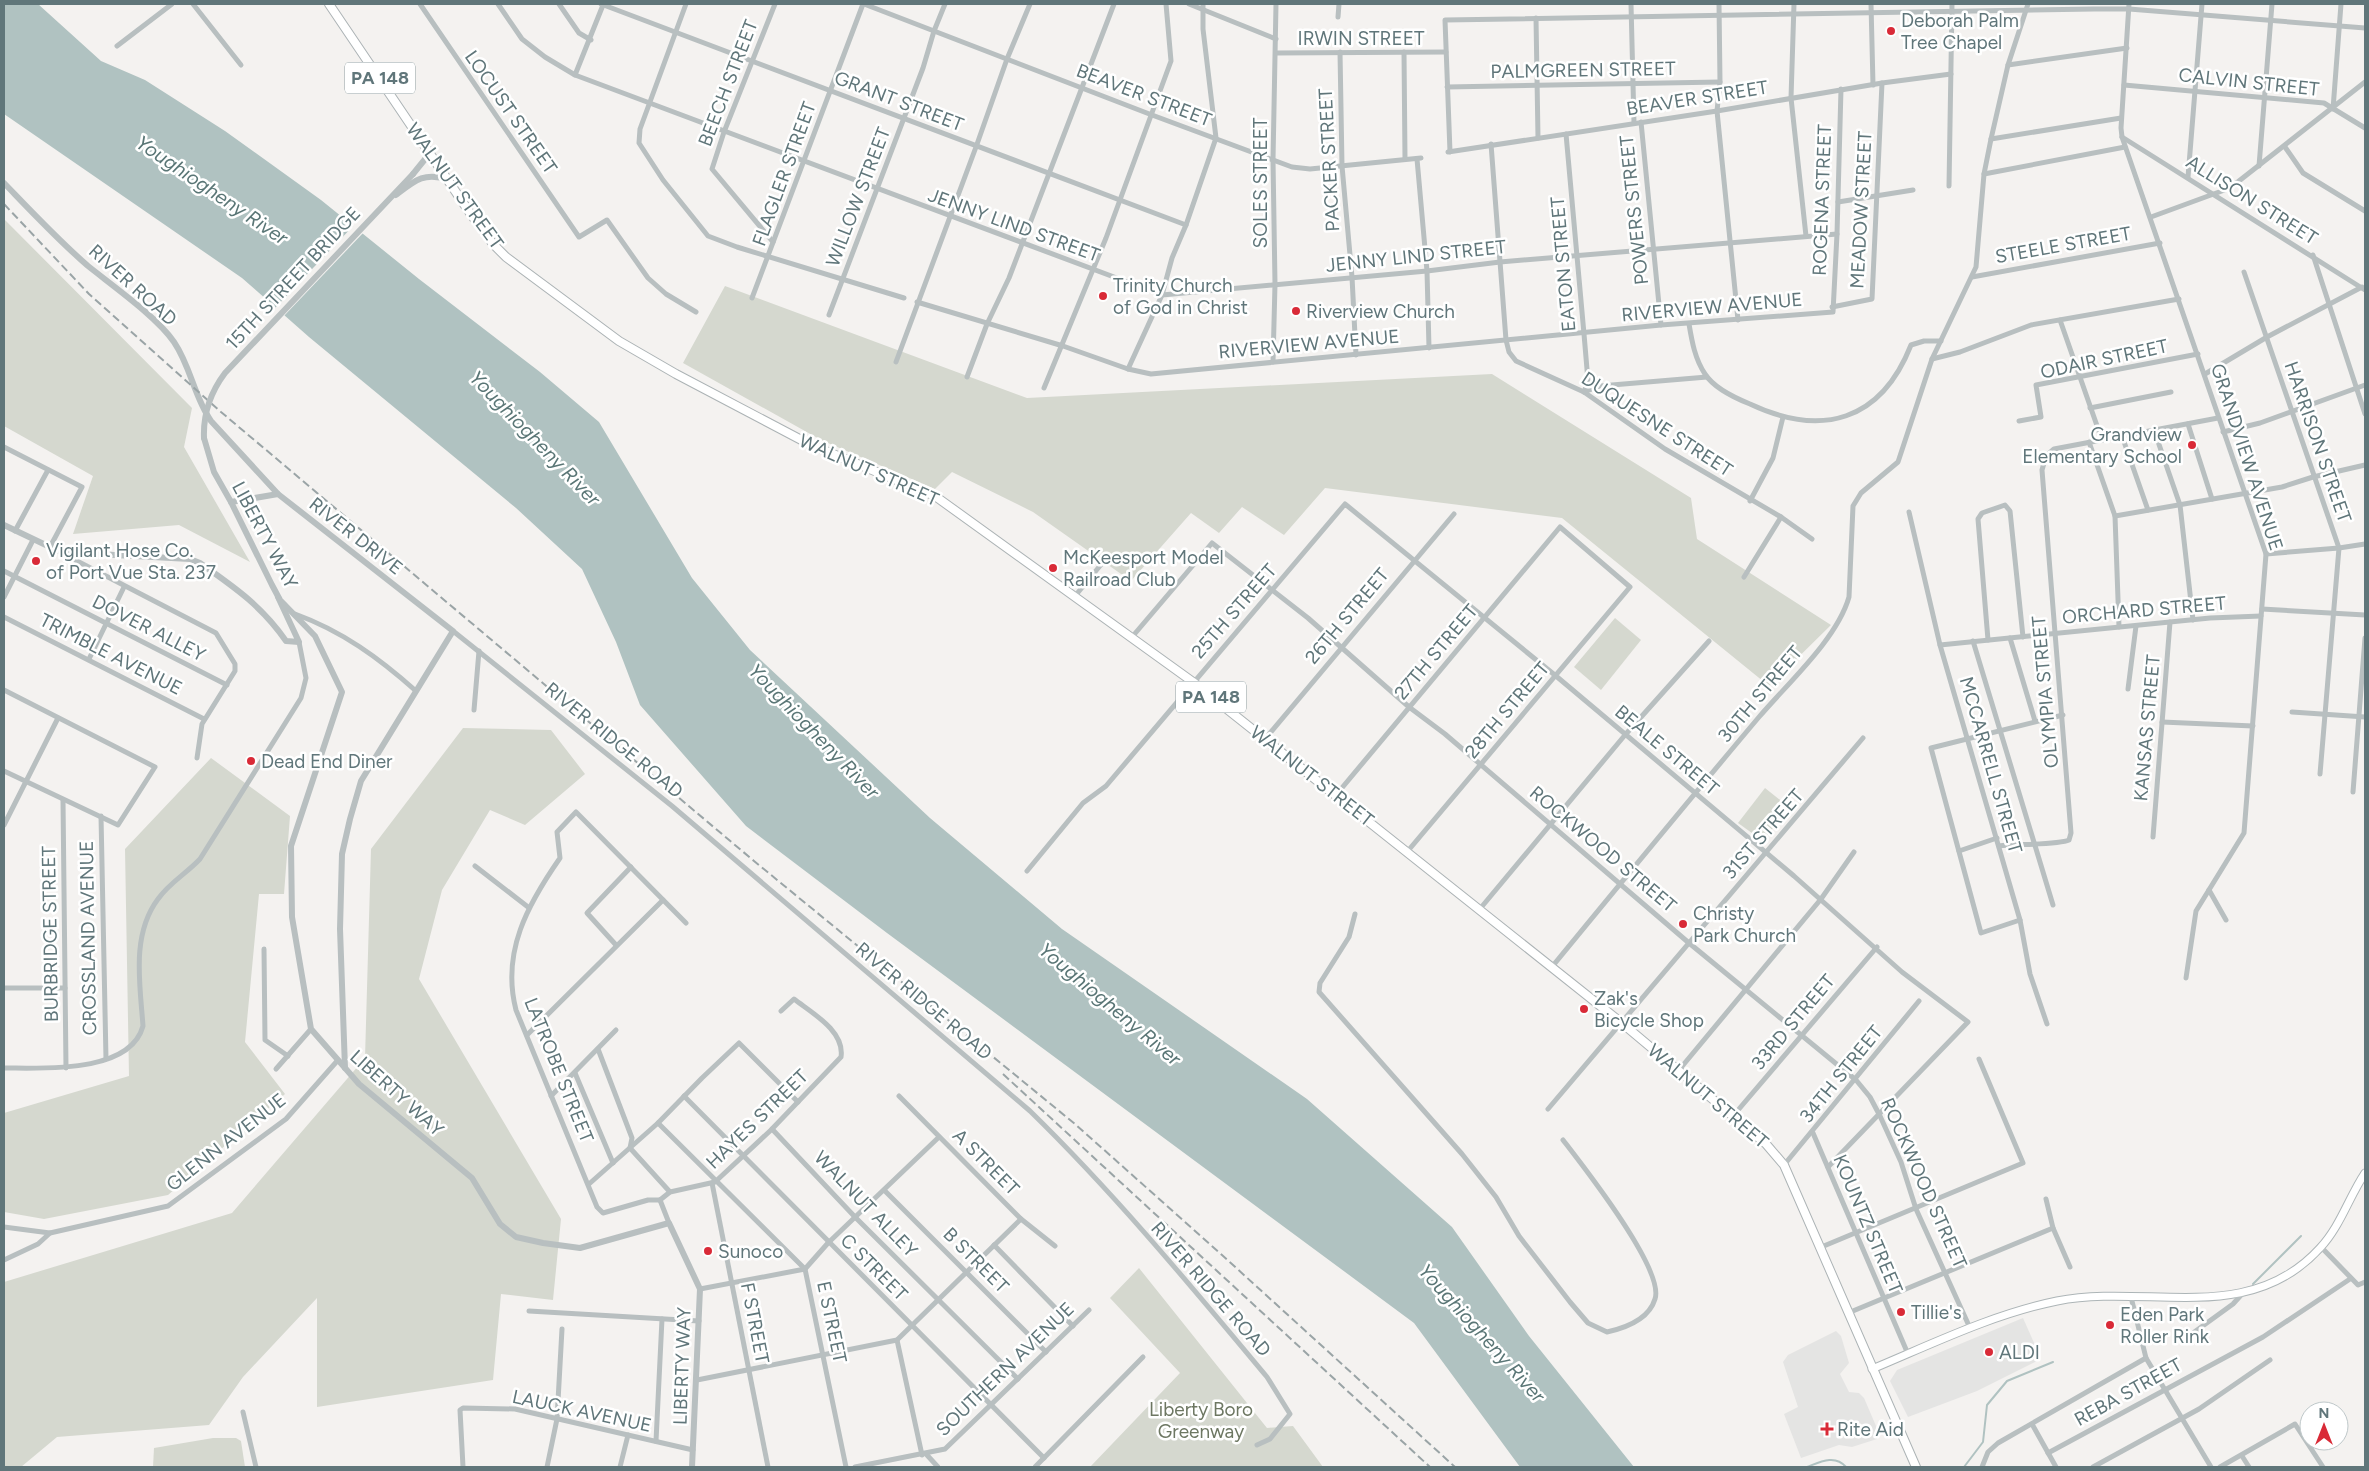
<svg xmlns="http://www.w3.org/2000/svg" width="2369" height="1471" font-family="Figtree,sans-serif">
<style>
.built{fill:#e4e4e3}
.green{fill:#d5d8cf}
.water{fill:#b0c2c1}
.pier{fill:#f4f2f0}
.lines{fill:none;stroke-linecap:round;stroke-linejoin:round}
.stream{stroke:#b0c2c1;stroke-width:2}
.secondary-casing{stroke:#adb5b7;stroke-width:9}
.primary-casing{stroke:#acb3b5;stroke-width:10}
.minor{stroke:#b8bfc0;stroke-width:5}
.tertiary{stroke:#b8bfc0;stroke-width:6}
.secondary{stroke:#fff;stroke-width:7}
.primary{stroke:#fff;stroke-width:8}
.rail{stroke:#9aa4a6;stroke-width:2;stroke-dasharray:8 4;stroke-linecap:butt}
.tertiary-bridge{stroke:#b8bfc0;stroke-width:6}
.poi-dot{fill:#d92a37;stroke:#fff;stroke-width:2}
.labels{text-anchor:middle;dominant-baseline:central;stroke-width:5;stroke-linejoin:round;paint-order:stroke}
.shield{fill:#fff;stroke:#909fa2;stroke-width:1}
.shield-label{font-size:18px;font-weight:bold;fill:#60767a}
.poi-label{font-size:19px;fill:#60767a;stroke:#fff;text-anchor:start}
.street-label{font-size:19px;fill:#60767a;stroke:#fff}
.park-label{font-size:19px;fill:#6d7762;stroke:#fff}
.water-label{font-size:20px;font-style:italic;fill:#5a7676;stroke:#fff}
</style>
<rect width="100%" height="100%" fill="#f4f2f0"/>
<!-- built -->
<g class="built">
<path d="M2023 1318 2039 1354 2037 1361 1977 1391 1908 1417 1890 1381 1897 1370Z"/>
<path d="M1836 1331 1841 1336 1849 1363 1840 1374 1849 1392 1859 1393 1864 1398 1876 1426 1877 1439 1852 1447 1839 1445 1801 1458 1784 1414 1798 1407 1783 1362 1788 1355Z"/>
</g>
<!-- green -->
<g class="green">
<path d="M4 219 192 408 184 447 250 562 179 525 73 534 93 476 4 426Z"/>
<path d="M725 286 1027 398 1492 374 1691 498 1697 539 1831 625 1769 686 1562 518 1325 488 1284 535 1242 507 1219 533 1191 513 1131 581 1033 512 952 472 935 489 821 440 683 363Z"/>
<path d="M1615 618 1641 640 1601 690 1574 667Z"/>
<path d="M463 728 551 730 585 774 525 825 490 810 442 890 419 979 561 1219 553 1300 501 1294 493 1380 317 1407V1298L243 1377 209 1425 57 1437 21 1467H4V1282L232 1213 365 1058 371 849Z"/>
<path d="M211 758 290 816 284 894H259L245 1042 285 1094 168 1195 44 1219 4 1212V1113L129 1076 125 849Z"/>
<path d="M1765 788 1789 807 1763 841 1738 823Z"/>
<path d="M1139 1268 1267 1428 1293 1426 1323 1467H1090L1180 1373 1110 1298Z"/>
<path d="M213 1438H236L241 1441 245 1467H153L154 1448Z"/>
</g>
<!-- water -->
<path class="water" d="M4 4H38L101 61 145 80 225 131 321 200 419 279 540 372 599 422 692 578 750 650 930 818 1062 929 1307 1099 1452 1227 1529 1336 1634 1467H1520L1414 1323 887 933 746 826 640 705 616 642 582 569 516 508 309 337 242 278 4 114Z"/>
<!-- pier -->
<path class="pier" d="M355 224 364 232 283 317 274 309Z"/>
<g class="lines">
<!-- stream -->
<g class="stream">
<path d="M2253 1284 2301 1236"/>
<path d="M1807 1467C1820 1462 1835 1454 1846 1467"/>
<path d="M1964 1467 1983 1442 1987 1405 2007 1381 2053 1362"/>
</g>
<defs>
<path id="secondary" d="M1872 1369C1932 1344 1993 1314 2057 1301 2148 1283 2248 1327 2320 1248 2340 1227 2349 1197 2365 1173"/>
<path id="primary" d="M329 4 470 213 493 244 506 257 619 341 676 374 809 444 935 496 1193 682 1623 1024 1766 1144 1784 1165 1916 1467"/>
</defs>
<!-- secondary casing -->
<use href="#secondary" class="secondary-casing"/>
<!-- primary casing -->
<use href="#primary" class="primary-casing"/>
<!-- minor -->
<g class="minor">
<path d="M193 4 241 65"/>
<path d="M420 4 579 237 607 220 648 278 666 294 696 312"/>
<path d="M498 4 522 39 545 57 575 75 1162 295 1427 271 1500 262 1837 234"/>
<path d="M559 4 579 33 591 40"/>
<path d="M601 4 1186 225"/>
<path d="M686 4 640 129 639 143 663 180 708 236 737 247 904 298"/>
<path d="M864 4 1152 115 1292 167 1310 169 1421 158"/>
<path d="M1189 4 1276 39"/>
<path d="M1631 4 1634 123"/>
<path d="M1719 4 1720 82 1717 111 1738 320"/>
<path d="M1794 4 1791 98 1806 236"/>
<path d="M1871 4 1873 85"/>
<path d="M2129 4 2121 128 2122 137 2266 554 2244 833 2196 911 2186 978"/>
<path d="M1338 17 1339 4"/>
<path d="M1536 18 1538 138"/>
<path d="M117 46 172 4"/>
<path d="M1340 52 1342 166 1352 277 1356 355"/>
<path d="M1404 52 1405 159"/>
<path d="M1276 53 1446 52"/>
<path d="M2008 65 2127 48"/>
<path d="M575 75 603 5"/>
<path d="M2124 85 2324 103 2365 128"/>
<path d="M1447 87 1720 82"/>
<path d="M2333 109 2341 4"/>
<path d="M1641 122 1661 325"/>
<path d="M1566 134 1584 334 1588 381 1584 392"/>
<path d="M2122 137 2365 290"/>
<path d="M1991 139 2121 118"/>
<path d="M1491 144 1506 340 1509 352 1516 361 1584 392 1665 449 1781 517 1812 539"/>
<path d="M2285 147 2303 173 2365 211"/>
<path d="M1448 152 1717 111 1882 83 1951 74"/>
<path d="M1450 152 1445 20 2094 9H2129L2365 28"/>
<path d="M1417 159 1427 271 1429 348"/>
<path d="M2259 166 2272 4"/>
<path d="M1984 174 2125 147"/>
<path d="M2188 177 2202 4"/>
<path d="M1949 186 1952 4"/>
<path d="M1838 202 1913 190"/>
<path d="M2151 217 2230 188 2365 82"/>
<path d="M773 242 712 169 724 132 775 4"/>
<path d="M2313 255 2365 414"/>
<path d="M2244 272 2339 548 2320 774"/>
<path d="M1972 277 2160 243"/>
<path d="M752 298 863 4"/>
<path d="M917 302 1063 346 1128 369 1151 374 1661 325 1833 312 1837 234 1841 89"/>
<path d="M1832 307 1872 299 1882 83"/>
<path d="M829 315 923 68 934 31 945 4"/>
<path d="M2060 320 2102 440"/>
<path d="M1689 324C1692 342 1695 359 1705 374 1714 388 1735 398 1750 404 1822 438 1881 421 1911 345L1924 341H1941"/>
<path d="M1932 359 1960 352 2031 325 2179 299"/>
<path d="M896 362 976 147 1007 59 1030 4"/>
<path d="M1273 362 1275 284 1273 160 1276 4"/>
<path d="M1128 369 1162 295 1172 258 1186 225 1216 138 1203 29V4"/>
<path d="M2205 374 2267 337 2362 287"/>
<path d="M967 377 987 324 1009 278 1114 4"/>
<path d="M1044 388 1106 238 1171 61 1166 4"/>
<path d="M1584 392 1600 386 1707 377"/>
<path d="M2090 408 2171 392"/>
<path d="M2019 421 2041 417 2036 385 2198 354"/>
<path d="M2188 424 2212 499"/>
<path d="M2154 430 2180 505 2193 620"/>
<path d="M2223 432 2260 423 2365 385"/>
<path d="M2122 436 2148 510"/>
<path d="M2089 442 2115 516 2119 627"/>
<path d="M4 447 82 487 50 547 216 633 235 664V671L202 724 197 758"/>
<path d="M1750 501 1773 458 1783 417"/>
<path d="M1909 512 1940 645 2020 920 2030 974 2047 1024"/>
<path d="M2115 516 2282 487 2313 477 2365 465"/>
<path d="M15 531 48 470"/>
<path d="M2266 554 2339 548 2365 544"/>
<path d="M4 571 227 685"/>
<path d="M1744 577 1781 517"/>
<path d="M1075 596 1104 561"/>
<path d="M4 597 33 540"/>
<path d="M2262 609 2365 615"/>
<path d="M295 614C342 631 379 658 416 691"/>
<path d="M4 617 204 719"/>
<path d="M453 631 672 806 1030 1111C1115 1194 1191 1286 1267 1377L1290 1414 1270 1439 1257 1445"/>
<path d="M1132 637 1212 543 1308 618 1409 707 1445 734 1689 943 1856 1080 1870 1097 1880 1116 1901 1162 1916 1209 1970 1328"/>
<path d="M2010 638 2035 721"/>
<path d="M1988 640 1978 519 1982 513 2005 505 2010 511 2023 637"/>
<path d="M1973 641 2053 905"/>
<path d="M1940 645 2210 618 2261 616"/>
<path d="M89 659 124 587"/>
<path d="M2128 689 2136 626"/>
<path d="M4 690 155 767 118 825 4 771"/>
<path d="M474 710 479 651"/>
<path d="M2292 712 2365 717"/>
<path d="M2162 722 2253 726"/>
<path d="M1265 739 1454 514"/>
<path d="M2353 792 2365 638"/>
<path d="M1336 795 1560 527 1630 587 1407 852"/>
<path d="M63 800 66 1068"/>
<path d="M101 816 106 1059"/>
<path d="M4 825 58 718"/>
<path d="M2153 837 2170 622"/>
<path d="M1999 846C2015 844 2058 845 2069 840L2071 833 2042 470 2046 456 2054 449 2218 418"/>
<path d="M1959 851 1997 838"/>
<path d="M475 866 528 907"/>
<path d="M1027 871 1083 803 1106 786 1345 504 1556 676 1794 876 1902 972 1968 1022 1828 1167"/>
<path d="M2209 890 2226 920"/>
<path d="M1479 910 1625 735 1709 641"/>
<path d="M1355 914 1349 937 1320 983 1319 992 1462 1154 1496 1197 1519 1236 1570 1302 1588 1323 1607 1332C1625 1328 1649 1319 1655 1299 1665 1270 1583 1166 1563 1140"/>
<path d="M2020 920 1981 933 1931 748 2063 715"/>
<path d="M616 945 587 913 631 867"/>
<path d="M264 949 265 1040 288 1056"/>
<path d="M1551 968C1620 884 1689 800 1759 717 1788 683 1837 639 1849 597L1853 506 1861 493 1898 462 1932 359 1976 267 1984 174 1991 139 2008 65 2028 4"/>
<path d="M4 988H65"/>
<path d="M527 1035 663 900"/>
<path d="M598 1049 632 1138 630 1148 670 1192"/>
<path d="M4 1068C42 1068 130 1074 143 1026 140 984 131 935 158 899 169 883 187 873 200 859L301 698 306 678 299 642"/>
<path d="M276 1069 311 1029"/>
<path d="M1679 1070 1821 899 1854 852"/>
<path d="M575 1073 613 1163"/>
<path d="M551 1096 616 1030"/>
<path d="M684 1096 1044 1458"/>
<path d="M899 1096 1021 1219 1055 1246"/>
<path d="M1548 1109 1863 738"/>
<path d="M1733 1116 1877 947"/>
<path d="M658 1123 805 1269 846 1467"/>
<path d="M772 1129 855 1217 1018 1379"/>
<path d="M1813 1133 1908 1354"/>
<path d="M1784 1165 1919 1001"/>
<path d="M712 1183 768 1467"/>
<path d="M589 1184 658 1123 702 1078 739 1043 798 1102"/>
<path d="M884 1190 1046 1352"/>
<path d="M2046 1199 2053 1228 2070 1267"/>
<path d="M660 1200H648L603 1213 597 1207 516 1010C501 952 528 904 560 858L557 832 576 812 686 923"/>
<path d="M660 1200 670 1192 715 1182 771 1130 841 1057C845 1031 812 1013 794 999L781 1011"/>
<path d="M660 1200 669 1223"/>
<path d="M4 1227 50 1233"/>
<path d="M994 1245 1073 1326"/>
<path d="M2321 1247 2358 1285 2365 1282"/>
<path d="M1819 1248 2023 1163 1979 1059"/>
<path d="M4 1260 38 1244 50 1233 168 1206 286 1119 338 1060"/>
<path d="M700 1289 805 1269 828 1243 939 1137"/>
<path d="M2131 1297 2146 1358 2211 1467"/>
<path d="M529 1311 699 1321"/>
<path d="M1848 1313 2053 1228"/>
<path d="M2193 1333 2233 1304 2242 1294"/>
<path d="M897 1340 922 1455"/>
<path d="M697 1380 897 1340 1021 1219"/>
<path d="M243 1412 256 1467"/>
<path d="M2032 1424 2056 1467"/>
<path d="M656 1441 662 1319"/>
<path d="M2048 1453 2263 1337 2350 1279"/>
<path d="M926 1454 938 1467"/>
<path d="M2242 1456 2249 1467"/>
<path d="M463 1467 460 1410 463 1408 515 1409 693 1450"/>
<path d="M547 1467 557 1419 562 1329"/>
<path d="M620 1467 628 1435"/>
<path d="M855 1467 945 1449 1089 1310"/>
<path d="M1035 1467 1143 1357"/>
<path d="M1982 1467 1988 1452 1998 1443 2146 1358"/>
<path d="M2093 1467 2199 1409 2270 1360"/>
<path d="M2220 1467 2295 1424 2323 1467"/>
</g>
<!-- tertiary -->
<g class="tertiary">
<path d="M413 174 430 153"/>
<path d="M4 183C31 211 58 240 88 266 113 286 157 317 174 342 191 367 194 397 211 421L278 494 453 631 361 781 350 819 342 854 340 929 345 1068"/>
<path d="M396 195C414 181 425 171 448 180"/>
<path d="M204 438 214 472 231 502 272 585 280 600 315 636 342 692 291 846 292 917 311 1029 359 1084 472 1178 500 1224 516 1237 543 1243 580 1248 669 1223 700 1289 692 1467"/>
<path d="M231 502 278 494"/>
<path d="M4 525 50 547 96 554 190 559 200 563C234 587 262 606 286 641L299 642 278 597"/>
</g>
<!-- secondary -->
<use href="#secondary" class="secondary"/>
<!-- primary -->
<use href="#primary" class="primary"/>
<!-- rail -->
<g class="rail">
<path d="M4 204 89 294 221 412 754 861 1075 1124 1222 1255 1455 1467"/>
<path d="M1003 1074 1430 1467"/>
</g>
<!-- tertiary-bridge -->
<path class="tertiary-bridge" d="M204 438C203 413 210 393 225 373L413 174"/>
</g>
<!-- markers -->
<g class="poi-dot">
<circle cx="1891" cy="31" r="5"/>
<circle cx="1103" cy="296" r="5"/>
<circle cx="1296" cy="311" r="5"/>
<circle cx="2192" cy="445" r="5"/>
<circle cx="36" cy="561" r="5"/>
<circle cx="1053" cy="568" r="5"/>
<circle cx="251" cy="761" r="5"/>
<circle cx="1683" cy="924" r="5"/>
<circle cx="1584" cy="1009" r="5"/>
<circle cx="708" cy="1251" r="5"/>
<circle cx="1901" cy="1312" r="5"/>
<circle cx="2110" cy="1325" r="5"/>
<circle cx="1989" cy="1352" r="5"/>
<path d="M1824.5 1421.5h5v5h5v5h-5v5h-5v-5h-5v-5h5z"/>
</g>
<g class="labels">
<!-- shield labels -->
<g class="shield">
<rect x="345" y="62.5" width="70" height="31" rx="4"/>
<rect x="1176" y="681.5" width="70" height="31" rx="4"/>
</g>
<g class="shield-label">
<text x="380" y="78">PA 148</text>
<text x="1211" y="697">PA 148</text>
</g>
<!-- poi labels -->
<g class="poi-label">
<text x="1901" y="20">Deborah Palm<tspan x="1901" dy="22">Tree Chapel</tspan></text>
<text x="1113" y="285">Trinity Church<tspan x="1113" dy="22">of God in Christ</tspan></text>
<text x="1306" y="311">Riverview Church</text>
<text x="2182" y="434" text-anchor="end">Grandview<tspan x="2182" dy="22">Elementary School</tspan></text>
<text x="46" y="550">Vigilant Hose Co.<tspan x="46" dy="22">of Port Vue Sta. 237</tspan></text>
<text x="1063" y="557">McKeesport Model<tspan x="1063" dy="22">Railroad Club</tspan></text>
<text x="261" y="761">Dead End Diner</text>
<text x="1693" y="913">Christy<tspan x="1693" dy="22">Park Church</tspan></text>
<text x="1594" y="998">Zak's<tspan x="1594" dy="22">Bicycle Shop</tspan></text>
<text x="718" y="1251">Sunoco</text>
<text x="1911" y="1312">Tillie's</text>
<text x="2120" y="1314">Eden Park<tspan x="2120" dy="22">Roller Rink</tspan></text>
<text x="1999" y="1352">ALDI</text>
<text x="1837" y="1429">Rite Aid</text>
</g>
<!-- street labels -->
<g class="street-label">
<text x="1361" y="38">IRWIN STREET</text>
<text transform="translate(1583 70) rotate(-1)">PALMGREEN STREET</text>
<text transform="translate(2249 82) rotate(6)">CALVIN STREET</text>
<text transform="translate(728 83) rotate(-69)">BEECH STREET</text>
<text transform="translate(1144 95) rotate(21)">BEAVER STREET</text>
<text transform="translate(1697 98) rotate(-9)">BEAVER STREET</text>
<text transform="translate(899 101) rotate(21)">GRANT STREET</text>
<text transform="translate(511 112) rotate(55)">LOCUST STREET</text>
<text transform="translate(1329 160) rotate(-93)">PACKER STREET</text>
<text transform="translate(784 174) rotate(-70)">FLAGLER STREET</text>
<text transform="translate(1260 183) rotate(-90)">SOLES STREET</text>
<text transform="translate(455 186) rotate(54)">WALNUT STREET</text>
<text transform="translate(858 197) rotate(-69)">WILLOW STREET</text>
<text transform="translate(1822 200) rotate(-88)">ROGENA STREET</text>
<text transform="translate(2252 200) rotate(32)">ALLISON STREET</text>
<text transform="translate(1634 210) rotate(-96)">POWERS STREET</text>
<text transform="translate(1861 210) rotate(-87)">MEADOW STREET</text>
<text transform="translate(1014 225) rotate(20)">JENNY LIND STREET</text>
<text transform="translate(2063 245) rotate(-10)">STEELE STREET</text>
<text transform="translate(1416 256) rotate(-6)">JENNY LIND STREET</text>
<text transform="translate(1563 264) rotate(-95)">EATON STREET</text>
<text transform="translate(293 278) rotate(-47)">15TH STREET BRIDGE</text>
<text transform="translate(133 285) rotate(42)">RIVER ROAD</text>
<text transform="translate(1712 307) rotate(-5)">RIVERVIEW AVENUE</text>
<text transform="translate(1309 344) rotate(-5)">RIVERVIEW AVENUE</text>
<text transform="translate(2104 359) rotate(-12)">ODAIR STREET</text>
<text transform="translate(1657 424) rotate(33)">DUQUESNE STREET</text>
<text transform="translate(2318 442) rotate(71)">HARRISON STREET</text>
<text transform="translate(2247 457) rotate(72)">GRANDVIEW AVENUE</text>
<text transform="translate(869 470) rotate(24)">WALNUT STREET</text>
<text transform="translate(265 535) rotate(62)">LIBERTY WAY</text>
<text transform="translate(356 536) rotate(38)">RIVER DRIVE</text>
<text transform="translate(2144 610) rotate(-5)">ORCHARD STREET</text>
<text transform="translate(1234 611) rotate(-49)">25TH STREET</text>
<text transform="translate(1347 616) rotate(-50)">26TH STREET</text>
<text transform="translate(149 628) rotate(27)">DOVER ALLEY</text>
<text transform="translate(1436 652) rotate(-50)">27TH STREET</text>
<text transform="translate(111 654) rotate(27)">TRIMBLE AVENUE</text>
<text transform="translate(2045 692) rotate(-95)">OLYMPIA STREET</text>
<text transform="translate(1760 694) rotate(-50)">30TH STREET</text>
<text transform="translate(1507 710) rotate(-50)">28TH STREET</text>
<text transform="translate(2147 728) rotate(-85)">KANSAS STREET</text>
<text transform="translate(614 740) rotate(39)">RIVER RIDGE ROAD</text>
<text transform="translate(1667 750) rotate(40)">BEALE STREET</text>
<text transform="translate(1991 765) rotate(74)">MCCARRELL STREET</text>
<text transform="translate(1312 776) rotate(38)">WALNUT STREET</text>
<text transform="translate(1763 834) rotate(-49)">31ST STREET</text>
<text transform="translate(1603 849) rotate(40)">ROCKWOOD STREET</text>
<text transform="translate(50 934) rotate(-91)">BURBRIDGE STREET</text>
<text transform="translate(88 938) rotate(-91)">CROSSLAND AVENUE</text>
<text transform="translate(924 1001) rotate(40)">RIVER RIDGE ROAD</text>
<text transform="translate(1793 1022) rotate(-50)">33RD STREET</text>
<text transform="translate(559 1070) rotate(68)">LATROBE STREET</text>
<text transform="translate(1841 1074) rotate(-51)">34TH STREET</text>
<text transform="translate(397 1093) rotate(42)">LIBERTY WAY</text>
<text transform="translate(1708 1096) rotate(40)">WALNUT STREET</text>
<text transform="translate(757 1119) rotate(-44)">HAYES STREET</text>
<text transform="translate(226 1142) rotate(-38)">GLENN AVENUE</text>
<text transform="translate(986 1162) rotate(45)">A STREET</text>
<text transform="translate(1924 1183) rotate(66)">ROCKWOOD STREET</text>
<text transform="translate(866 1204) rotate(46)">WALNUT ALLEY</text>
<text transform="translate(1868 1224) rotate(67)">KOUNTZ STREET</text>
<text transform="translate(976 1260) rotate(45)">B STREET</text>
<text transform="translate(874 1267) rotate(45)">C STREET</text>
<text transform="translate(1211 1289) rotate(49)">RIVER RIDGE ROAD</text>
<text transform="translate(832 1322) rotate(78)">E STREET</text>
<text transform="translate(755 1323) rotate(79)">F STREET</text>
<text transform="translate(682 1366) rotate(-88)">LIBERTY WAY</text>
<text transform="translate(1005 1369) rotate(-44)">SOUTHERN AVENUE</text>
<text transform="translate(2128 1392) rotate(-29)">REBA STREET</text>
<text transform="translate(582 1411) rotate(12)">LAUCK AVENUE</text>
</g>
<!-- park labels -->
<g class="park-label">
<text x="1201" y="1409">Liberty Boro<tspan x="1201" dy="22">Greenway</tspan></text>
</g>
<!-- water labels -->
<g class="water-label">
<text transform="translate(212 190) rotate(34)">Youghiogheny River</text>
<text transform="translate(535 438) rotate(46)">Youghiogheny River</text>
<text transform="translate(814 731) rotate(46)">Youghiogheny River</text>
<text transform="translate(1110 1004) rotate(40)">Youghiogheny River</text>
<text transform="translate(1482 1333) rotate(48)">Youghiogheny River</text>
</g>
</g>
<!-- border -->
<rect width="2369" height="1471" fill="none" stroke="#60767a" stroke-width="10"/>
<!-- north arrow -->
<g transform="translate(2324 1426)"><circle r="24" fill="#ffffff" stroke="#bfc8ca"/>
<path d="M0-4L9 19L0 12L-9 19Z" fill="#d92a37"/>
<text y="-8" font-size="14" font-weight="bold" text-anchor="middle" fill="#60767a">N</text>
</g>
</svg>
